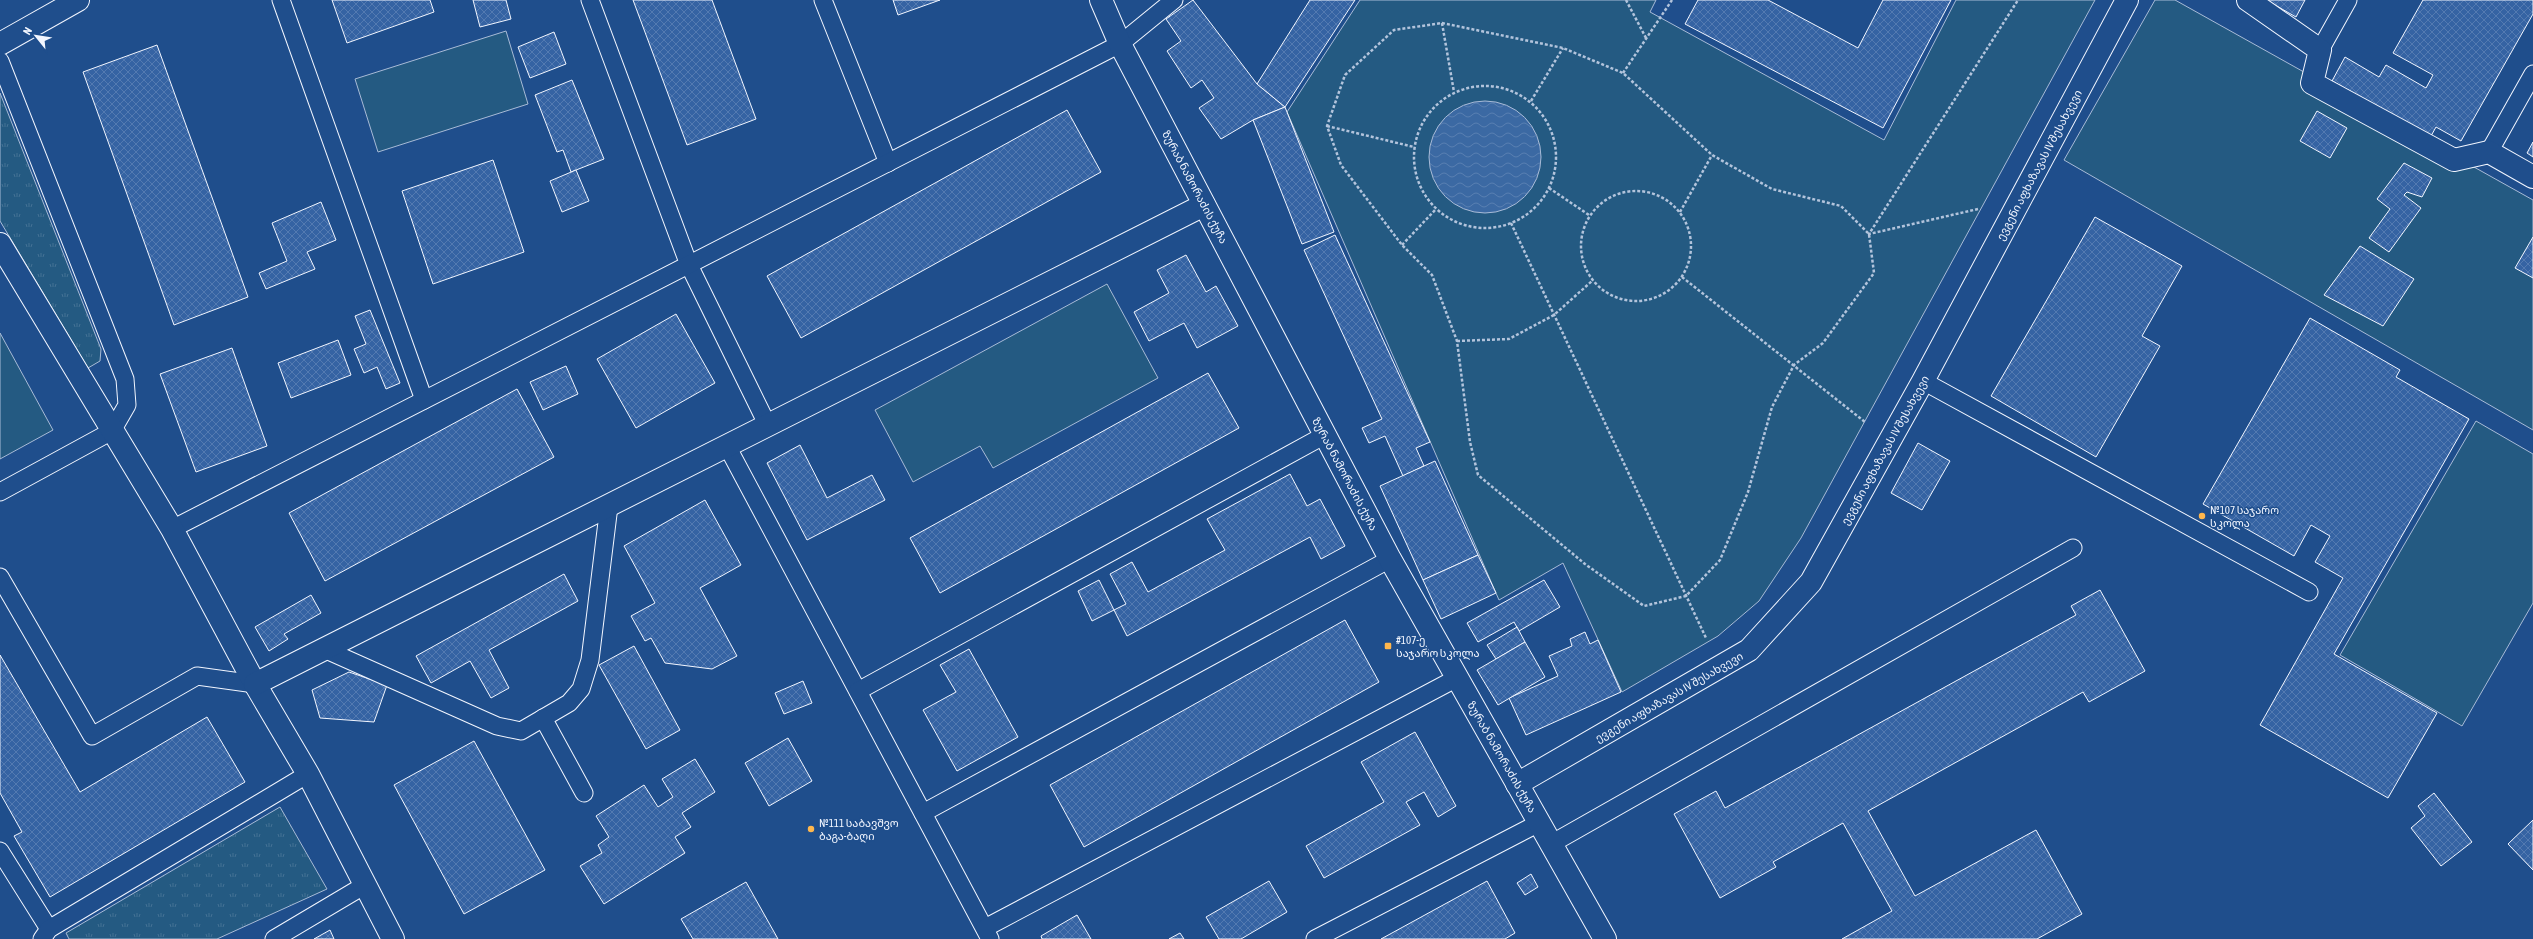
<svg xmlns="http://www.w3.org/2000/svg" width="2533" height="939" font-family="'Asap Condensed','Noto Sans Georgian',sans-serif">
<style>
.grass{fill:url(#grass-tufts);stroke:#a8bbd7}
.green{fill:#245a82;stroke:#a8bbd7}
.water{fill:url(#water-waves);stroke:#a8bbd7}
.building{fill:url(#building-cross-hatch);stroke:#f2f6ff}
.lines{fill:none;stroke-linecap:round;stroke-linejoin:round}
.service-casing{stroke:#f2f6ff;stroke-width:19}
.minor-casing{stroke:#f2f6ff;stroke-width:24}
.path{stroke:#b3c4dc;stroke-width:2.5;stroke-dasharray:3 2;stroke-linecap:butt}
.service{stroke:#1f4e8c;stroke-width:17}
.minor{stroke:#1f4e8c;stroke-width:22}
.poi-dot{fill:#ffb74d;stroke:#1f4e8c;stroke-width:1.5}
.labels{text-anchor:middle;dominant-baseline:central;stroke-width:3;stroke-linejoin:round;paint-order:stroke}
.street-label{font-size:11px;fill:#f2f6ff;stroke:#1f4e8c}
.poi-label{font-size:11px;fill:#f2f6ff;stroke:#1f4e8c;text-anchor:start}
</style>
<defs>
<pattern id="grass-tufts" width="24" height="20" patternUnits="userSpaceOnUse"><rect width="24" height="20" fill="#245a82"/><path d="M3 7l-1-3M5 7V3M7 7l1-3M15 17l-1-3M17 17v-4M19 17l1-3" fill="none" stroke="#447295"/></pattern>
<pattern id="water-waves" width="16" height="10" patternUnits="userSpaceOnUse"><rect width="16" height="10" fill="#3b69a3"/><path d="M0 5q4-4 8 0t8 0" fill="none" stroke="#587fb1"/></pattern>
<pattern id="building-cross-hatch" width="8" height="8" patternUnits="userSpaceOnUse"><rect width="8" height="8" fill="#3563a3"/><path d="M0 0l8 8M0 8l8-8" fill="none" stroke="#537ab1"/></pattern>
</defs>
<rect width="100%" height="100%" fill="#1f4e8c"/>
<!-- grass -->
<g class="grass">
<path d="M0 93 101 349 100 361 88 368 0 221Z"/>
<path d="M280 807 327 889 217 939H69L66 933Z"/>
</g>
<!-- green -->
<g class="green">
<path d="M1360 0H1656L1650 12 1884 140 1956 0H2095L1801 538 1759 601 1718 636 1622 692 1563 563 1499 600 1287 112Z"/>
<path d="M2155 0H2175L2533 200V430L2064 160Z"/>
<path d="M506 31 528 104 378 152 355 79Z"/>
<path d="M1107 284 1158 378 993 468 980 446 913 482 875 410Z"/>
<path d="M0 333 53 430 0 459Z"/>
<path d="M2476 421 2533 454V603L2462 726 2340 655Z"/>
</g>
<!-- water -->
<circle class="water" cx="1485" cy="157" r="56"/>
<!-- building -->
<g class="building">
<path d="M332 0H430L434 12 347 43Z"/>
<path d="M473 0H506L511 19 480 27Z"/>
<path d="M633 0H712L756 119 687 145Z"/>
<path d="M893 0H940L898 15Z"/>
<path d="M1193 0 1257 84 1285 107 1253 120 1221 139 1199 108 1214 98 1202 80 1191 88 1167 51 1181 41 1166 19Z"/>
<path d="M1310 0H1355L1285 107 1257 84Z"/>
<path d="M1698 0H1768L1858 48 1883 0H1951L1883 128 1685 24Z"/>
<path d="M2266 0H2305L2296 17Z"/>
<path d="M2423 0H2533V14L2461 141 2436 127 2431 136 2332 81 2345 57 2379 77 2386 65 2426 88 2433 75 2393 53Z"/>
<path d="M554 32 566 64 530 78 518 47Z"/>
<path d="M157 45 248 297 174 325 83 72Z"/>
<path d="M572 80 604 159 571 172 563 150 557 152 535 95Z"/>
<path d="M1285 107 1334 232 1302 244 1253 120Z"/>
<path d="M1067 110 1101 172 801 338 767 276Z"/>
<path d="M2317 111 2347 128 2330 158 2300 141Z"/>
<path d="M2533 142V157L2527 153Z"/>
<path d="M493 160 524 252 433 284 402 191Z"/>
<path d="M2404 163 2432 178 2422 197 2407 192 2404 195 2421 208 2389 252 2369 238 2390 209 2377 199Z"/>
<path d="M576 170 589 201 562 212 550 181Z"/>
<path d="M321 202 336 240 307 252 315 269 266 289 259 273 287 261 272 223Z"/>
<path d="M2095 217 2182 266 2142 336 2160 346 2096 457 1991 396Z"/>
<path d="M1335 235 1430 442 1416 448 1424 466 1403 476 1385 436 1369 443 1362 428 1382 419 1304 250Z"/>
<path d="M2533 237V278L2515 268Z"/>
<path d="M2360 246 2414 279 2383 326 2324 295Z"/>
<path d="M1186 255 1206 292 1216 286 1238 326 1197 348 1184 323 1149 341 1134 312 1169 293 1157 270Z"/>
<path d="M370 310 400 383 386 389 377 367 364 373 354 349 366 344 355 316Z"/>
<path d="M676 314 715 383 636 428 597 359Z"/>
<path d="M2310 318 2400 370 2396 377 2469 419 2334 654 2437 713 2388 798 2260 725 2343 578 2315 562 2330 536 2311 525 2294 556 2203 504Z"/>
<path d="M338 340 351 375 291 398 278 363Z"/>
<path d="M232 348 267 446 196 472 160 374Z"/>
<path d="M566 366 578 394 543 410 530 382Z"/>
<path d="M1208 373 1239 428 940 593 910 538Z"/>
<path d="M517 389 554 457 325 581 289 513Z"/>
<path d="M1918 443 1950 461 1922 510 1891 493Z"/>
<path d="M800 445 827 498 872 475 885 500 807 540 767 463Z"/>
<path d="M1435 461 1478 555 1423 580 1380 486Z"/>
<path d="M1290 474 1307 506 1320 499 1345 546 1321 559 1310 537 1127 636 1114 610 1126 604 1110 574 1132 562 1148 592 1225 550 1207 519Z"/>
<path d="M705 500 741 565 700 588 737 656 712 669 665 663 651 638 645 641 631 616 655 603 624 546Z"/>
<path d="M1478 555 1496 593 1441 619 1423 580Z"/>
<path d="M564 574 578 601 489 650 509 688 491 698 470 661 431 683 416 656Z"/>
<path d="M1099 580 1114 610 1092 621 1078 591Z"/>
<path d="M1544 580 1560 607 1519 631 1514 622 1478 642 1467 623Z"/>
<path d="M2100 590 2145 671 2089 702 2083 692 1868 811 1915 896 2036 830 2082 914 2037 939H1842L1892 911 1843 823 1773 862 1776 867 1720 898 1674 814 1716 791 1725 808 2076 615 2071 606Z"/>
<path d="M311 595 321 613 284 634 288 639 269 651 255 627Z"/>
<path d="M1345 620 1379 682 1084 847 1050 785Z"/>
<path d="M1517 627 1525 642 1496 659 1487 645Z"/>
<path d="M1585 632 1590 644 1598 640 1621 692 1526 735 1509 698 1558 676 1549 656 1572 646 1570 639Z"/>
<path d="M1525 642 1545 677 1498 705 1477 670Z"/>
<path d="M634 646 680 730 646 749 599 665Z"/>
<path d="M969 649 1018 737 957 771 923 710 956 692 940 665Z"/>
<path d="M0 655 80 792 207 717 245 782 50 897 14 836 22 832 0 793Z"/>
<path d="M349 672 387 685 374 722 320 718 312 690Z"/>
<path d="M803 681 812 703 784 714 775 693Z"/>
<path d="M1415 732 1456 806 1438 817 1424 792 1406 802 1420 825 1324 878 1306 846 1384 802 1361 762Z"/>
<path d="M788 738 812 781 769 806 745 763Z"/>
<path d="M474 741 545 870 464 914 394 785Z"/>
<path d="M695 759 715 792 682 813 691 827 675 837 685 853 604 904 580 866 602 853 598 845 609 837 596 816 644 785 658 807 673 797 662 779Z"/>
<path d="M2434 793 2472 842 2441 866 2411 828 2425 816 2418 806Z"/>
<path d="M2533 820V870L2508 844Z"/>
<path d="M1531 874 1538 887 1525 895 1517 883Z"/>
<path d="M1269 881 1287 912 1241 939H1219L1206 917Z"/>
<path d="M1487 881 1515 933 1505 939H1381Z"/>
<path d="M746 882 778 939H693L681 919Z"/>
<path d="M1077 915 1091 939H1042L1041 936Z"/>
<path d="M330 930 334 939H314Z"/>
<path d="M1180 933 1184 939H1169Z"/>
</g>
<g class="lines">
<defs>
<g id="service">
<path d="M281 0 424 400"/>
<path d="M590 0 689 265 768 426"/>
<path d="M823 0 888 163"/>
<path d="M2320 50 2348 0"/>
<path d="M0 61 125 379 127 405 112 431 0 492"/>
<path d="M2489 152 2533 74"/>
<path d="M1923 381 2309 592"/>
<path d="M727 446 990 939"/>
<path d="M172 529 1120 44 1174 0"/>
<path d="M0 577 92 736 197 676 255 684"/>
<path d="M324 649 497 726 521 731 569 703 581 689 590 660 609 506"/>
<path d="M858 691 1325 435"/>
<path d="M543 718 584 793"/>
<path d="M923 813 1390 559"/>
<path d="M1551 844 2073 548"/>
<path d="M0 851 49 929"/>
<path d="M985 928 1457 678"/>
<path d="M42 939 49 929 308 774"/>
<path d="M274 939 365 885"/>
<path d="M1315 939 1539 823"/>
</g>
<g id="minor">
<path d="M1101 0 1120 44 1390 559 1605 939"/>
<path d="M2248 0 2320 50 2312 83 2454 160 2489 152 2533 177"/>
<path d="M0 44 78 0"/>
<path d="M0 244 172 529 255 684 308 774 393 939"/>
<path d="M255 684 1204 205"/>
<path d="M1517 784 1749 650 1811 582 1923 381 2127 0"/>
</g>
</defs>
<!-- service casing -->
<use href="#service" class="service-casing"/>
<!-- minor casing -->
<use href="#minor" class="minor-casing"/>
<!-- path -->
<g class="path">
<path d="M1626 0 1646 38"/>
<path d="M1442 23 1563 48 1623 73 1712 155 1772 189 1841 206 1869 234 1874 273 1823 343 1794 365 1772 407 1748 492 1720 560 1686 596 1644 606 1585 564 1478 475 1470 442 1457 341 1432 275 1402 245 1341 165 1327 126 1345 75 1394 30Z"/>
<path d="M1442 23 1454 92"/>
<path d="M1623 73 1672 0"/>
<circle cx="1485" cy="157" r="71"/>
<path d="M1531 101 1563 48"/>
<path d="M1327 126 1414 147"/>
<path d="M1549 188 1589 215"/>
<circle cx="1636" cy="246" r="55"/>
<path d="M1978 209 1869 234 2018 0"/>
<path d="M1680 212 1712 155"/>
<path d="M1511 223 1706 638"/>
<path d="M1402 245 1436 209"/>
<path d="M1682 277 1865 422"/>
<path d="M1457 341 1509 339 1554 315 1592 281"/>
</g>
<!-- service -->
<use href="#service" class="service"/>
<!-- minor -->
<use href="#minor" class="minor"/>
</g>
<!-- markers -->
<g class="poi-dot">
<circle cx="2202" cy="516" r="4"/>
<rect x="1384" y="642" width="8" height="8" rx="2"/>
<circle cx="811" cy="829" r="4"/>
</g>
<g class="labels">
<!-- street labels -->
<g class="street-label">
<text transform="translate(2039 165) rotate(-62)">ევგენი აფხაზავას IV შესახვევი</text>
<text transform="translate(1195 187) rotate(62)">ზურაბ ნამორაძის ქუჩა</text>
<text transform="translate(1885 450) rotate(-61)">ევგენი აფხაზავას IV შესახვევი</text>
<text transform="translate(1345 474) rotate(62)">ზურაბ ნამორაძის ქუჩა</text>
<text transform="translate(1669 697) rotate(-30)">ევგენი აფხაზავას IV შესახვევი</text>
<text transform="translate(1502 757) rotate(60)">ზურაბ ნამორაძის ქუჩა</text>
</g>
<!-- poi labels -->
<g class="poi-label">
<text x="2210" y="510">№107 საჯარო<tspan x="2210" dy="13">სკოლა</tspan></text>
<text x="1396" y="640">#107-ე<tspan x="1396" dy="13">საჯარო სკოლა</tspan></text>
<text x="819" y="823">№111 საბავშვო<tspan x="819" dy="13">ბაგა-ბაღი</tspan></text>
</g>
</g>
<!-- north arrow -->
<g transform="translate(36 36) rotate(300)" stroke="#1f4e8c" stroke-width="3" paint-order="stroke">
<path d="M0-3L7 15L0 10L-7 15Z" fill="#f2f6ff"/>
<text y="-6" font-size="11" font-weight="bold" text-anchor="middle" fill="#f2f6ff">N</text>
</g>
</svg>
